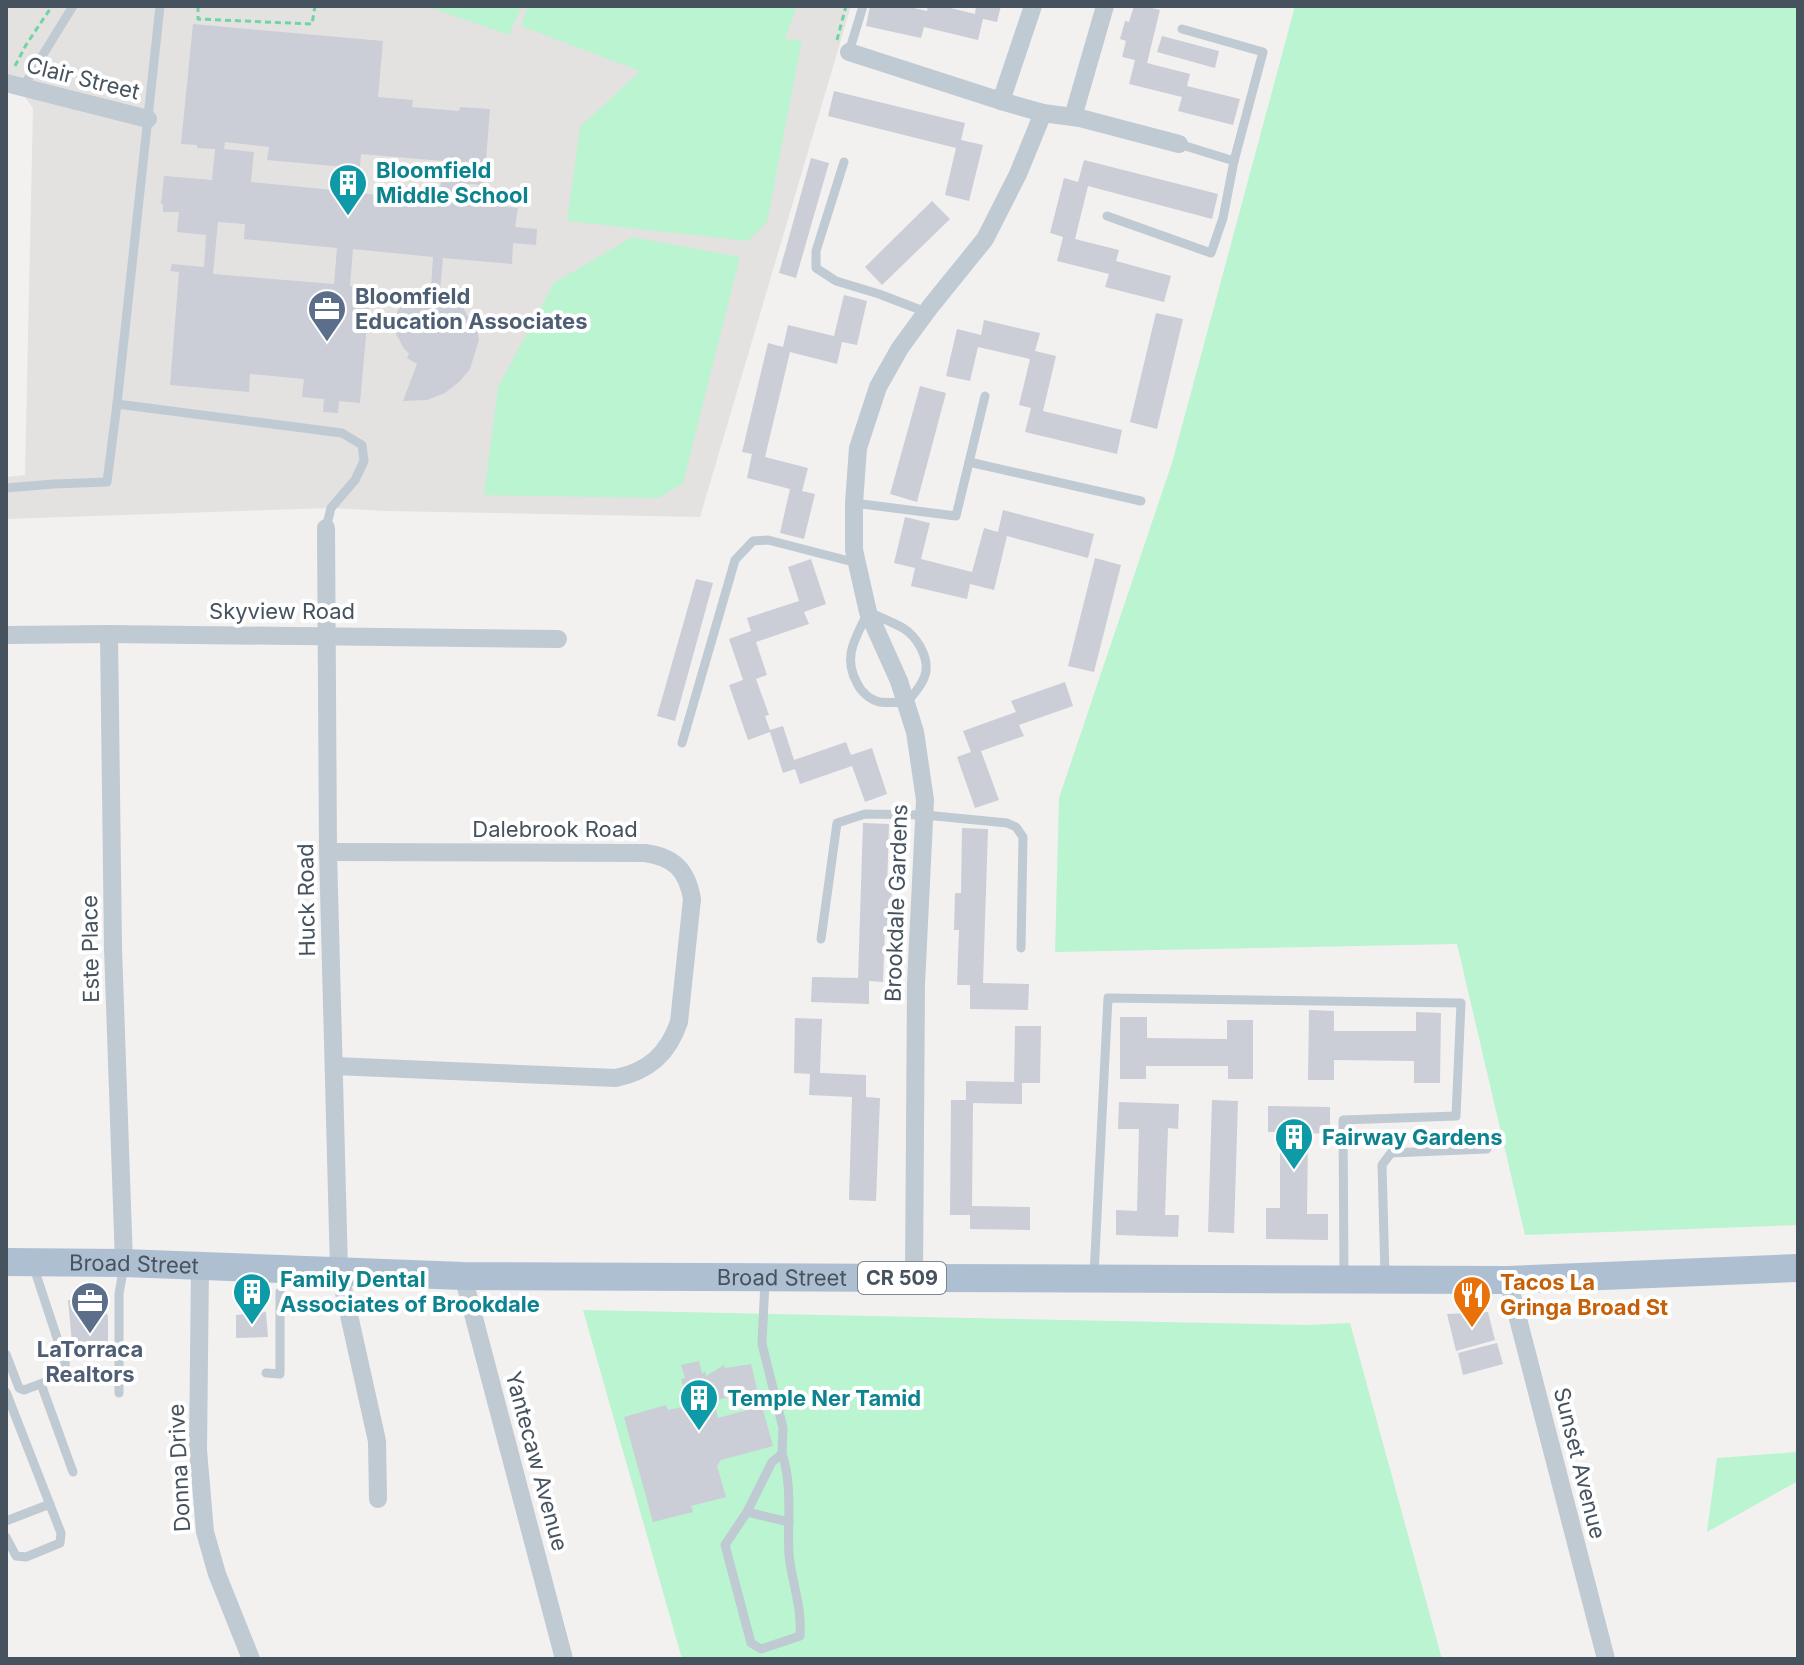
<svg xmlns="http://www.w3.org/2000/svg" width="1804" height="1665" font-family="Inter,sans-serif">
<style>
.education{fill:#e4e1e1}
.green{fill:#baf4d1}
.building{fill:#cbced6;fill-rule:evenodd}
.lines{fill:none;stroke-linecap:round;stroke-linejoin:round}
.path{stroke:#6ed6a4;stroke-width:3;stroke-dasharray:6 4;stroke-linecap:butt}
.service{stroke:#bfcad3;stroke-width:9}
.minor{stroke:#bfcad3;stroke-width:18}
.primary{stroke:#adbfd1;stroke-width:28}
.labels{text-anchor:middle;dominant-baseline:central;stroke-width:8;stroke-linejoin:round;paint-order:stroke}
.shield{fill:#fff;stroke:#7e878f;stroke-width:2}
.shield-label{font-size:20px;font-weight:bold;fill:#46535f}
.street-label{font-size:22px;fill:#46535f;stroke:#fff}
.culture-label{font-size:22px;font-weight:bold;fill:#0d838f;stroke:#fff;text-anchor:start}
.service-label{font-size:22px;font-weight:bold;fill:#4e5e75;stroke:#fff;text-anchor:start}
.food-label{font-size:22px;font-weight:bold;fill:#c56008;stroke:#fff;text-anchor:start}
</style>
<rect width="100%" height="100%" fill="#f3f0f0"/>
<!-- education -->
<path class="education" d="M6 6H851L700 517 386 511 331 508 6 519V477L25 475 33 108 6 71Z"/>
<!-- green -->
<g class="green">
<path d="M425 6H522L509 35Z"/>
<path d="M528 6H797L785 39 802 40 767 222 748 241 567 221 580 127 640 71 521 26Z"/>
<path d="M1295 6H1798V1225L1525 1235 1457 944 1055 952 1059 798 1172 463Z"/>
<path d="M632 237 740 257 683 483 659 498 484 495 498 387 554 283Z"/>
<path d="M583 1310 1308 1325 1350 1323 1442 1659H682Z"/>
<path d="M1798 1452V1481L1707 1532 1717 1458Z"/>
</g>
<!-- building -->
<g class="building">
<path d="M870 6H905L927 11 928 6H943L975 14 976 6H1001L997 22 983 19 978 40 924 27 921 38 866 26Z"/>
<path d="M1134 6H1143L1160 10 1147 63 1190 74 1187 86 1240 99 1233 125 1178 111 1182 97 1129 84 1135 60 1122 57 1126 41 1120 39 1125 21 1129 22Z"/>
<path d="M193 24 383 41 378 97 413 100 412 107 459 111 460 107 490 109 484 185 468 184 467 202 518 208 515 227 537 229 536 245 513 243 512 264 443 258 440 290 459 299 469 319 475 318 479 340 470 369 460 381 445 393 427 400 403 401 417 364 407 358 409 353 404 349 395 332V327L367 325 360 403 339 401 338 413 323 412 324 399 302 397 304 379 250 374 249 392 170 385 179 272 170 271 172 264 204 267 206 235 177 232 179 212H163V204H161L164 176 212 180 215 149 197 148V145L181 144ZM225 142 269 147 267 160 345 167 343 191 251 182 254 152 224 149ZM361 154 443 161 439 200 358 193ZM218 222 245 224 244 239 337 248 334 284 213 274ZM353 249 433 257 431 288H426L407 296 397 312V319L369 317 371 288 350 286Z"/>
<path d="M1162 36 1219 51 1215 68 1157 52Z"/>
<path d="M834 91 965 123 961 140 983 145 969 201 945 195 956 148 828 116Z"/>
<path d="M811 158 829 163 796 278 779 273Z"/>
<path d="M1084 160 1218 194 1212 219 1088 186 1075 239 1119 250 1116 261 1171 276 1164 302 1105 287 1109 274 1057 261 1063 237 1050 233 1064 178 1078 182Z"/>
<path d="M932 201 950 219 882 285 865 267Z"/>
<path d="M844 295 867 301 857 345 842 342 837 364 790 352 765 457 808 468 802 491 815 494 804 539 780 533 790 489 747 478 752 454 742 452 768 343 783 347 788 325 834 336Z"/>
<path d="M1156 313 1183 319 1157 429 1130 422Z"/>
<path d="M984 320 1040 333 1035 351 1056 356 1043 411 1122 430 1117 454 1025 432 1031 408 1019 405 1030 359 978 347 970 381 946 376 957 329 981 335Z"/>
<path d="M920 386 946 393 917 502 890 494Z"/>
<path d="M1003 510 1094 534 1088 558 1007 536 994 590 970 584 967 599 911 586 915 568 894 563 905 517 930 523 921 559 972 572 984 528 998 532Z"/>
<path d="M1095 558 1121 565 1094 672 1068 666Z"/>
<path d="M811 559 826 604 804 612 809 624 756 642 767 675 756 679 769 715 765 716 770 730 783 726 794 760 846 742 851 755 872 748 887 794 865 802 852 766 800 784 795 769 783 773 770 732 748 740 729 685 743 680 729 639 751 631 747 618 799 601 788 567Z"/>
<path d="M696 579 713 583 675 721 657 716Z"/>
<path d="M1065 682 1073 706 1019 725 1024 736 981 751 999 800 975 808 957 757 971 752 963 731 1016 712 1011 701Z"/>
<path d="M863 823 889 824 887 890H892L890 927H885L883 982 869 981V1004L811 1002 812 977 858 978Z"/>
<path d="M962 828 988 829 983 983 1029 984 1028 1010 970 1009V985H957L959 930H954L955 893H961Z"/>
<path d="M1309 1010 1334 1011V1031H1416V1012L1441 1013 1440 1083H1414V1061L1334 1060V1080H1308Z"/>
<path d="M1120 1017H1147V1038L1227 1039V1020H1253V1079H1228V1066H1146V1079H1120Z"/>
<path d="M795 1018 822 1019 820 1073 866 1075V1097L880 1098 876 1201 849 1200 852 1097 809 1095 810 1074 794 1073Z"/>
<path d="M1015 1026H1041L1040 1083H1022V1104L973 1103 972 1206 1030 1207V1230L970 1229V1215H950L951 1100H966V1081L1014 1082Z"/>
<path d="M1212 1100 1238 1101 1234 1233 1208 1232Z"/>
<path d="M1119 1102 1179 1104 1178 1129 1168 1128 1165 1215H1179L1178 1237 1116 1235V1210L1137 1211 1139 1129H1118Z"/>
<path d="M1268 1106 1330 1107V1134L1308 1133 1307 1214H1328V1240L1266 1239V1208H1280V1132H1268Z"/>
<path d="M68 1300 99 1302 108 1316V1358L73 1354Z"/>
<path d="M266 1312 268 1337 236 1338V1315Z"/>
<path d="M1488 1312 1495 1340 1456 1351 1447 1314Z"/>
<path d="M1497 1343 1503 1364 1463 1375 1458 1353Z"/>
<path d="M699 1361 702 1373 706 1372V1376L724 1365 725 1368 751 1364 757 1389 714 1401 718 1418 762 1406 773 1446 721 1460 717 1466 726 1497 691 1506 693 1512 653 1522 624 1417 666 1405 668 1410 688 1406 681 1379 685 1378 681 1365Z"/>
</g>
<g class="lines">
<!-- path -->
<g class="path">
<path d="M198 6V19L312 24 315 6"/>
<path d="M837 40 846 6"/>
<path d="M15 66 26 45 52 6"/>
</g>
<!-- service -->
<g class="service">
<path d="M1182 29 1263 52 1234 161"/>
<path d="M849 52 863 6"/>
<path d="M23 87 73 6"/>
<path d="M844 162 816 251V268L836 281 879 294 926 312"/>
<path d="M1107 216 1211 253 1223 218 1234 161 1179 144"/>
<path d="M117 404 342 433 362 445 364 461 355 480 331 508 326 528"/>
<path d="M969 462 1141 501"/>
<path d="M6 488 54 484 107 482 117 404 160 6"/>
<path d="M854 503 956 516 985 396"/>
<path d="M868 612C880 617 892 622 903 628 916 636 928 655 926 671 924 683 914 694 906 703 898 702 888 703 880 702 870 700 861 692 857 683 842 656 856 638 868 612Z"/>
<path d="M682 743 735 560 753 541 768 540 857 563"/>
<path d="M821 939 837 823 865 814 925 815 1007 823 1016 827 1023 837 1021 948"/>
<path d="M1094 1275 1108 998 1461 1003 1456 1116 1343 1120 1344 1278"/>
<path d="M1385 1275 1382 1165 1391 1153 1487 1149"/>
<path d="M765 1281 762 1344 783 1428 782 1454"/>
<path d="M6 1354 19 1388 24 1390 59 1377C66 1373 66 1370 65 1362L33 1265"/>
<path d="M266 1373 280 1374V1292"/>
<path d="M41 1384 73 1472"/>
<path d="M6 1392 61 1533 60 1543 26 1557 16 1556 6 1537"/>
<path d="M119 1393V1294L124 1265"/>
<path d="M782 1454C793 1486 787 1522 789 1555 792 1584 802 1605 800 1636L761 1649 751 1643 725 1545 747 1512 772 1462Z"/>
<path d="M747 1512 789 1522"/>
<path d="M6 1521 50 1504"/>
</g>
<!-- minor -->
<g class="minor">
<path d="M849 52 1001 101 1043 113 1080 118 1179 144"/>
<path d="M6 83 148 119"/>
<path d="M1001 101 1033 6"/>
<path d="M1073 117 1105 6"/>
<path d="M326 528 328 852 339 1270 377 1441 378 1499"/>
<path d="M109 634 113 948 124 1263"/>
<path d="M6 635 109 634 558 639"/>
<path d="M328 852 645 853C674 857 687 870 692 899L679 1022C668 1054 649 1071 616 1078L335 1066"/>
<path d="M200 1266 198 1450 205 1532 217 1574 251 1659"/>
<path d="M463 1276 564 1659"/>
<path d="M914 1278 916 984 925 800 915 732 899 681 868 612 854 550V503L858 448 878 387 900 348 930 307 985 239 1018 174 1043 113"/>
<path d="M1508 1280 1606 1659"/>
</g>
<!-- primary -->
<path class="primary" id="s1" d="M6 1262 124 1263 463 1276 914 1278 1508 1280 1798 1268"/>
</g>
<!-- icons -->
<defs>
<symbol id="building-pin" viewBox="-11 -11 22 30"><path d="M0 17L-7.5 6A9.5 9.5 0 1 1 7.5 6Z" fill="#0f9aa8" stroke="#fff"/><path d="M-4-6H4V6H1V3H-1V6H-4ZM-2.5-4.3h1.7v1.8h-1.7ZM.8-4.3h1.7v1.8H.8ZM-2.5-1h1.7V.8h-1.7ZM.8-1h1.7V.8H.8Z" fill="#fff"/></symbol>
<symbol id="office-pin" viewBox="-11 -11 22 30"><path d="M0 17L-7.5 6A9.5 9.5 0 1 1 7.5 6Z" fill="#5c6f8a" stroke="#fff"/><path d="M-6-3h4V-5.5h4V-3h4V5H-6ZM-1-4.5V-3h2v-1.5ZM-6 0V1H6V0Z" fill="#fff"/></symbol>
<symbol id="restaurant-pin" viewBox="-11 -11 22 30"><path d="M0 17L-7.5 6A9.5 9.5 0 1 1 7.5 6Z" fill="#e8710a" stroke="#fff"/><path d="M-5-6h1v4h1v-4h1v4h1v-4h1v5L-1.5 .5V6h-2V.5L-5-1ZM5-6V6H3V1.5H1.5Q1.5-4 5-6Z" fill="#fff"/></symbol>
</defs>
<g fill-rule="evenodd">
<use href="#building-pin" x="326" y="161" width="44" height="60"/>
<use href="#office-pin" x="305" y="287" width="44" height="60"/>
<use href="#building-pin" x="1272" y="1115" width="44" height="60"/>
<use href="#building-pin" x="230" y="1270" width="44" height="60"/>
<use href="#restaurant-pin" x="1450" y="1273" width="44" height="60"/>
<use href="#office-pin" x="68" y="1279" width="44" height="60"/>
<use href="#building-pin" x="677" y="1376" width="44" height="60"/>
</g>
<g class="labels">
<!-- shield labels -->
<rect class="shield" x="858" y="1262" width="88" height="32" rx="6"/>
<g class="shield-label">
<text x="902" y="1278">CR 509</text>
</g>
<!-- street labels -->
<g class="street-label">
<text transform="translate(83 78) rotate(14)">Clair Street</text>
<text x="282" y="611">Skyview Road</text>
<text x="555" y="829">Dalebrook Road</text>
<text transform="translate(306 900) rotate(-91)">Huck Road</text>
<text transform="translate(896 903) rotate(-88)">Brookdale Gardens</text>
<text transform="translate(90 949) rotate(-91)">Este Place</text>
<text stroke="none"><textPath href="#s1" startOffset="128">Broad Street</textPath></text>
<text stroke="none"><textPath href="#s1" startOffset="776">Broad Street</textPath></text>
<text transform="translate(537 1461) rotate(75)">Yantecaw Avenue</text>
<text transform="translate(1580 1463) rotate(76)">Sunset Avenue</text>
<text transform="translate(179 1468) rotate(-93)">Donna Drive</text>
</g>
<!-- culture labels -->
<g class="culture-label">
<text x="376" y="170">Bloomfield<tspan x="376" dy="25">Middle School</tspan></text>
<text x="1322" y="1137">Fairway Gardens</text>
<text x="280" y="1279">Family Dental<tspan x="280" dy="25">Associates of Brookdale</tspan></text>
<text x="727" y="1398">Temple Ner Tamid</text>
</g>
<!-- service labels -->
<g class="service-label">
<text x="355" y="296">Bloomfield<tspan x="355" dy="25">Education Associates</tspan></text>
<text x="90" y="1349" text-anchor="middle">LaTorraca<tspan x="90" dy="25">Realtors</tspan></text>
</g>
<!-- food labels -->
<g class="food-label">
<text x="1500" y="1282">Tacos La<tspan x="1500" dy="25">Gringa Broad St</tspan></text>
</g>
</g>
<!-- border -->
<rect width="1804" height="1665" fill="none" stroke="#46535f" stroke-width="16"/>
</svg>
